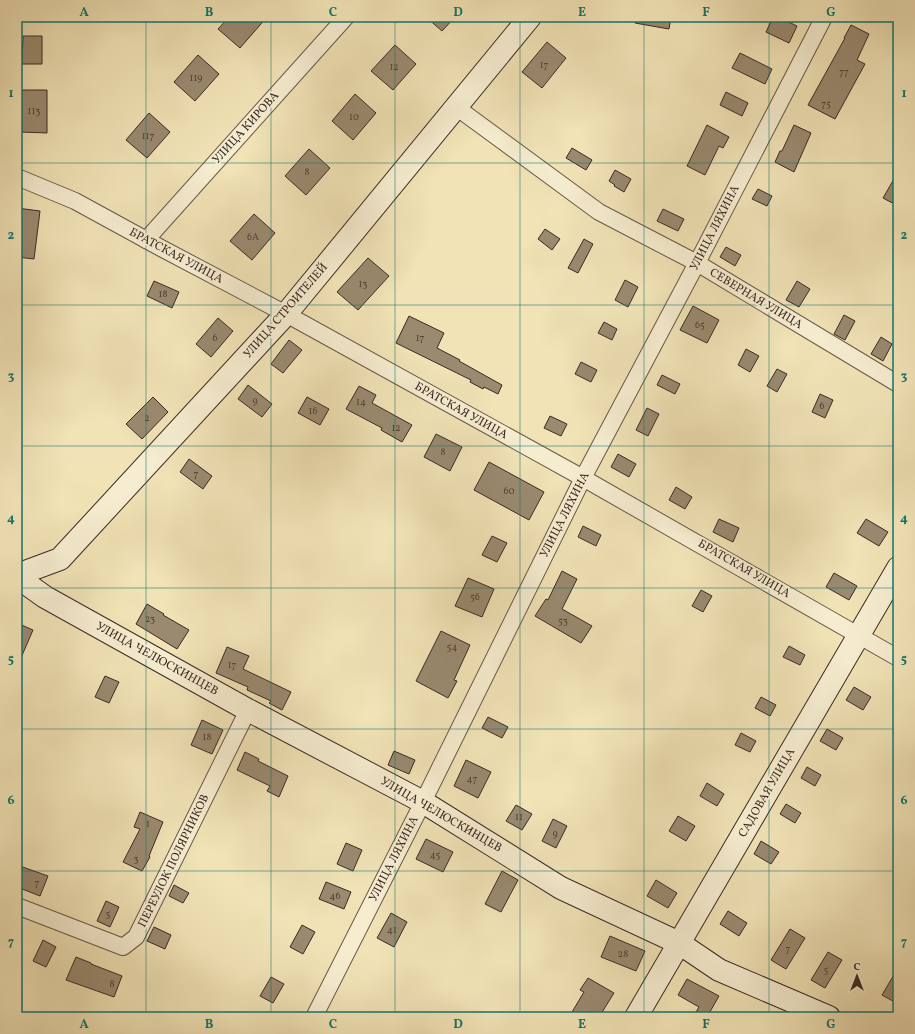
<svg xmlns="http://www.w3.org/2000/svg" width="915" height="1034" font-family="Vollkorn,serif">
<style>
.building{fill:#9a8a70;stroke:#3b2a24}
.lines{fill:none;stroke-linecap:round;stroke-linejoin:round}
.street-casing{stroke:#685848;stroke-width:18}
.secondary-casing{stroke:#3b2a24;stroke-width:24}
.street{stroke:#f6edd0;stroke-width:16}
.secondary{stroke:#f6edd0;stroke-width:22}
.grid{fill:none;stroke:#0f766e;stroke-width:1;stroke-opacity:0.55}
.labels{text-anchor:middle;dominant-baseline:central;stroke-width:4;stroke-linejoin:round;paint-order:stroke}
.number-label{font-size:10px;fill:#534237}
.street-label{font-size:12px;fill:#3b2a24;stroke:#f6edd0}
.neatline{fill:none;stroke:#0f766e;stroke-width:1.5}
.grid-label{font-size:13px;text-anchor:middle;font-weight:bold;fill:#0f766e}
</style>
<rect width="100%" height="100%" fill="#f1e3b6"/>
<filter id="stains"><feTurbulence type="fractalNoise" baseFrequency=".005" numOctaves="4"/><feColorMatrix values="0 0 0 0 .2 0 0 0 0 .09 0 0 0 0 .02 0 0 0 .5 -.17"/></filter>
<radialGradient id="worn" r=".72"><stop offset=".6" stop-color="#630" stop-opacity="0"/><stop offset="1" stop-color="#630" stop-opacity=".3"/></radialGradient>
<!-- building -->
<g class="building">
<path d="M229 17H267L240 48 218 29Z"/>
<path d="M426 17H455L442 31Z"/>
<path d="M636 17H671L669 29 635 23Z"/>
<path d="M773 17H778L797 26 789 43 766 32Z"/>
<path d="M851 25 869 34 857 60 865 64 835 119 808 105 845 38H844Z"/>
<path d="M23 36H42V64H22Z"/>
<path d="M547 42 566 58 542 88 522 72Z"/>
<path d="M395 45 416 64 393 90 371 71Z"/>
<path d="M740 53 772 69 765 84 732 68Z"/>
<path d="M198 55 219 74 195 101 174 82Z"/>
<path d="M21 90H47V133L21 132Z"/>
<path d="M726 92 748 103 742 116 720 105Z"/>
<path d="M355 94 376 113 353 140 332 121Z"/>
<path d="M149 113 170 132 147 158 126 140Z"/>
<path d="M707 125 729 137 723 148 719 146 705 175 687 166Z"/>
<path d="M794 125 811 133 794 172 775 162 780 151H782Z"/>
<path d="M572 148 592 160 586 170 566 158Z"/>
<path d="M309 149 330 168 306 195 285 176Z"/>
<path d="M615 170 631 179 624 192 614 186 615 185 609 181Z"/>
<path d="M898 172V206L883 198Z"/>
<path d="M758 189 772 196 767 206 752 199Z"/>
<path d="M17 208 40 211 34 259 17 257Z"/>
<path d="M663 209 684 219 678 231 657 221Z"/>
<path d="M254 214 275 233 252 260 230 241Z"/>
<path d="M545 229 560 239 552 250 538 239Z"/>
<path d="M584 239 593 244 578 273 568 268Z"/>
<path d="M726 247 741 255 735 266 720 257Z"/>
<path d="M368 258 389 276 358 310 337 292Z"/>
<path d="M625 280 638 287 628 307 615 300Z"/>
<path d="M154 281 179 292 172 308 147 296Z"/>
<path d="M797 281 810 289 799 307 786 300Z"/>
<path d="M693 306 719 320 707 343 680 330Z"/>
<path d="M844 315 855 321 845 340 834 334Z"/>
<path d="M409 316 444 333 437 348 460 360 459 361 502 385 498 394 484 387 483 389 470 382 471 380 396 343Z"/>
<path d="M218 318 233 331 211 357 196 344Z"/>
<path d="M604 322 617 329 612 340 598 333Z"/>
<path d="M881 337 892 344 883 361 871 354Z"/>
<path d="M289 340 302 350 283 373 271 364Z"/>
<path d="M746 349 759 356 750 372 738 365Z"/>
<path d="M581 362 597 370 591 382 575 374Z"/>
<path d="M777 369 787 374 777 392 767 386Z"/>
<path d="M662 375 680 384 675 394 657 385Z"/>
<path d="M248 385 272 404 262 417 238 399Z"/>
<path d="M359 386 376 395 372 403 412 425 402 442 381 430 382 428 346 409Z"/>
<path d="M820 394 833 400 825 418 812 412Z"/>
<path d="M153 397 168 412 142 439 126 424Z"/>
<path d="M307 397 329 409 320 425 298 413Z"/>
<path d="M647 408 659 414 648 436 636 430Z"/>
<path d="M550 416 567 424 561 436 544 428Z"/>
<path d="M436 434 462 447 450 471 424 457Z"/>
<path d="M618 454 636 464 629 477 611 467Z"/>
<path d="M189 459 212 476 203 489 180 472Z"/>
<path d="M489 462 544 492 529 520 474 490Z"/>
<path d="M676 487 692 497 685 509 669 500Z"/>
<path d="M719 519 739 528 733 542 713 532Z"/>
<path d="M866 519 888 532 879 546 857 533Z"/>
<path d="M583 526 601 535 596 546 578 537Z"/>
<path d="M492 536 507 543 497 562 482 555Z"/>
<path d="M562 571 577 579 562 609 592 626 581 643 535 616 546 599 548 600Z"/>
<path d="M834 573 857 586 849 600 826 587Z"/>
<path d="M468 578 494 589 482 617 455 606Z"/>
<path d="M701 590 712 596 703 612 692 606Z"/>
<path d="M147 604 164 614 163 615 189 630 177 649 136 624Z"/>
<path d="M17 623 33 630 17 667Z"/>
<path d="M441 631 470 645 454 680 457 681 448 698 416 681Z"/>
<path d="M789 646 805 655 800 665 783 657Z"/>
<path d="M227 647 249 656 243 669 291 692 282 710 269 703 271 701 247 690 248 687 216 673Z"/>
<path d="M105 676 119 682 109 703 95 697Z"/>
<path d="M854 687 871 697 863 710 846 700Z"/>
<path d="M761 697 776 705 770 716 755 708Z"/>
<path d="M488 717 508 727 502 738 482 728Z"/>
<path d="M202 720 223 730 212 754 191 745Z"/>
<path d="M827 729 843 738 836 750 820 741Z"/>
<path d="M741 733 756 741 750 752 735 745Z"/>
<path d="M394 751 415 760 409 774 388 765Z"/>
<path d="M245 752 259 759 258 761 288 776 279 797 267 791 270 786 237 770Z"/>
<path d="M466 760 491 772 478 798 454 786Z"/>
<path d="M807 767 821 775 815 786 801 778Z"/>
<path d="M707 783 724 794 717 806 700 796Z"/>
<path d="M786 804 801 813 795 823 780 814Z"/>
<path d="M516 805 532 814 522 830 506 821Z"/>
<path d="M140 812 163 822 149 856 150 857 142 871 123 862 140 829 134 827Z"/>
<path d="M678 816 695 826 686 841 669 831Z"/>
<path d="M553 819 567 826 556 848 542 841Z"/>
<path d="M426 839 453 852 443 872 416 859Z"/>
<path d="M761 841 779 852 771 864 754 854Z"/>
<path d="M346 843 362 850 353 871 337 864Z"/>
<path d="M17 865 48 876 40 896 17 887Z"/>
<path d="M502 871 518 880 501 912 485 904Z"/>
<path d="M656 880 677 893 668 908 647 896Z"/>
<path d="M326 882 351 892 344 909 319 899Z"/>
<path d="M174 885 189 893 183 903 169 896Z"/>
<path d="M106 901 119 907 110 927 97 921Z"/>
<path d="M728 911 747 923 739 936 720 924Z"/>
<path d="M391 913 407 922 394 947 377 938Z"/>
<path d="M302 925 315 932 303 954 290 947Z"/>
<path d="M154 927 171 935 165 949 147 941Z"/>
<path d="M790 929 805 938 786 969 771 960Z"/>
<path d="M610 936 645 951 636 971 601 957Z"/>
<path d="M43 940 56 947 46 967 33 961Z"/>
<path d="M828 952 842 960 825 988 811 980Z"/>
<path d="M76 957 91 963V964L122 976 114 997 66 980Z"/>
<path d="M898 968V1004L882 995Z"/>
<path d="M271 977 284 984 273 1003 260 996Z"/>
<path d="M588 978 614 993 599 1017H569L584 992 580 990Z"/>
<path d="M687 979 719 996 707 1017H693L699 1007 678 995Z"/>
</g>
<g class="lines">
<defs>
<g id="street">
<path d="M456 107 599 212 697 263 898 384"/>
<path d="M17 177 75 201 161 248 286 314 583 478 898 658"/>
<path d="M146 240 346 17"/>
<path d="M17 906 123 947 136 937 248 710"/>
<path d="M314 1017 423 802 583 478 697 263 824 17"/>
</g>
<g id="secondary">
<path d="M17 575 60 559 286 314 530 17"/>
<path d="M17 577 45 597 248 710 423 802 561 888 679 943 719 970 829 1017"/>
<path d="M636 1017 898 568"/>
</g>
</defs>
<!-- street casing -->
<use href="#street" class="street-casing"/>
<!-- secondary casing -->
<use href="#secondary" class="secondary-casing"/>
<!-- street -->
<use href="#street" class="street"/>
<!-- secondary -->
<use href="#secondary" class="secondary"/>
</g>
<!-- grid -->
<path class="grid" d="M146 17V1017M271 17V1017M395 17V1017M520 17V1017M644 17V1017M769 17V1017M17 163H898M17 305H898M17 446H898M17 588H898M17 729H898M17 871H898"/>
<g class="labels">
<!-- number labels -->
<g class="number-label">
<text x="544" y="65">17</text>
<text x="394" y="67">12</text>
<text x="844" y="72">77</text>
<text x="196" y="78">119</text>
<text x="826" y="104">75</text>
<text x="34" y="111">113</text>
<text x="354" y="117">10</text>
<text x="148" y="136">117</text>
<text x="307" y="172">8</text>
<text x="253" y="237">6А</text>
<text x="363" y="284">13</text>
<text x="163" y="294">18</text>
<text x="700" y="325">65</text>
<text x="215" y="338">6</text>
<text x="420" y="338">17</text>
<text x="255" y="401">9</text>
<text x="361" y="402">14</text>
<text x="822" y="406">6</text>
<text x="313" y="411">16</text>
<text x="147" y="418">2</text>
<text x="396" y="428">12</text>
<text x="443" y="452">8</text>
<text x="196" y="474">7</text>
<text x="509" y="491">60</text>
<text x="475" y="597">56</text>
<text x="150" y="619">23</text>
<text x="563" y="621">53</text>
<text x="452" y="647">54</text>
<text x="232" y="665">17</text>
<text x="207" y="737">18</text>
<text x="472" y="779">47</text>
<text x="519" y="817">11</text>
<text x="148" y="824">1</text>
<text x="555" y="834">9</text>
<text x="435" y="855">45</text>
<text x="136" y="859">3</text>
<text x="37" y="883">7</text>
<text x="335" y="896">46</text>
<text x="108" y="914">5</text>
<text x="392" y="930">41</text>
<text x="788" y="949">7</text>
<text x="623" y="954">28</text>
<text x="826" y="970">5</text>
<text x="112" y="984">8</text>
</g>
<!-- street labels -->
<g class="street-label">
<text transform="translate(246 128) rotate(-48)">УЛИЦА КИРОВА</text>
<text transform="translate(715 228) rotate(-63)">УЛИЦА ЛЯХИНА</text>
<text transform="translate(176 256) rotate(28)">БРАТСКАЯ УЛИЦА</text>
<text transform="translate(756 299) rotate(31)">СЕВЕРНАЯ УЛИЦА</text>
<text transform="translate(286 311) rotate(-49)">УЛИЦА СТРОИТЕЛЕЙ</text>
<text transform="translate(461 411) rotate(29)">БРАТСКАЯ УЛИЦА</text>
<text transform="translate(565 515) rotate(-63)">УЛИЦА ЛЯХИНА</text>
<text transform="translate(744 569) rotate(30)">БРАТСКАЯ УЛИЦА</text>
<text transform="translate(157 659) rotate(29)">УЛИЦА ЧЕЛЮСКИНЦЕВ</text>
<text transform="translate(767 793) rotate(-60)">САДОВАЯ УЛИЦА</text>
<text transform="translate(441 815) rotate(30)">УЛИЦА ЧЕЛЮСКИНЦЕВ</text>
<text transform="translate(394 859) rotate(-63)">УЛИЦА ЛЯХИНА</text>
<text transform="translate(174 861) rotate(-64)">ПЕРЕУЛОК ПОЛЯРНИКОВ</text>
</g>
</g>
<!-- margin -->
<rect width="915" height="1034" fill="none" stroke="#f1e3b6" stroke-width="44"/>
<!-- north arrow -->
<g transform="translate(857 976)" stroke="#f6edd0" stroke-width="3" paint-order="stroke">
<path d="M0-3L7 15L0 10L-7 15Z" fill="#3b2a24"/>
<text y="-6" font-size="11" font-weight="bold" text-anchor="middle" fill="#3b2a24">С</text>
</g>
<rect x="22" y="22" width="871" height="990" class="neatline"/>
<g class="grid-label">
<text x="84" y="16">A</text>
<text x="209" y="16">B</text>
<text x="333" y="16">C</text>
<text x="458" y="16">D</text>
<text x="582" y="16">E</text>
<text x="706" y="16">F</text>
<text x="831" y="16">G</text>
<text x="11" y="97">1</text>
<text x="904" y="97">1</text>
<text x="11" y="239">2</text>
<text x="904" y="239">2</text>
<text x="11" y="380">3</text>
<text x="904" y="380">3</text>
<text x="11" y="522">4</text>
<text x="904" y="522">4</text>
<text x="11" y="663">5</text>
<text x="904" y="663">5</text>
<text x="11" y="804">6</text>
<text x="904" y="804">6</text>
<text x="11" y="946">7</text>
<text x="904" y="946">7</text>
<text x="84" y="1028">A</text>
<text x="209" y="1028">B</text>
<text x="333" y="1028">C</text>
<text x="458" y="1028">D</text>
<text x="582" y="1028">E</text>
<text x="706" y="1028">F</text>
<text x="831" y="1028">G</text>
</g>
<rect width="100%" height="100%" filter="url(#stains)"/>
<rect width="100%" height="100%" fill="url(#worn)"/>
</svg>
